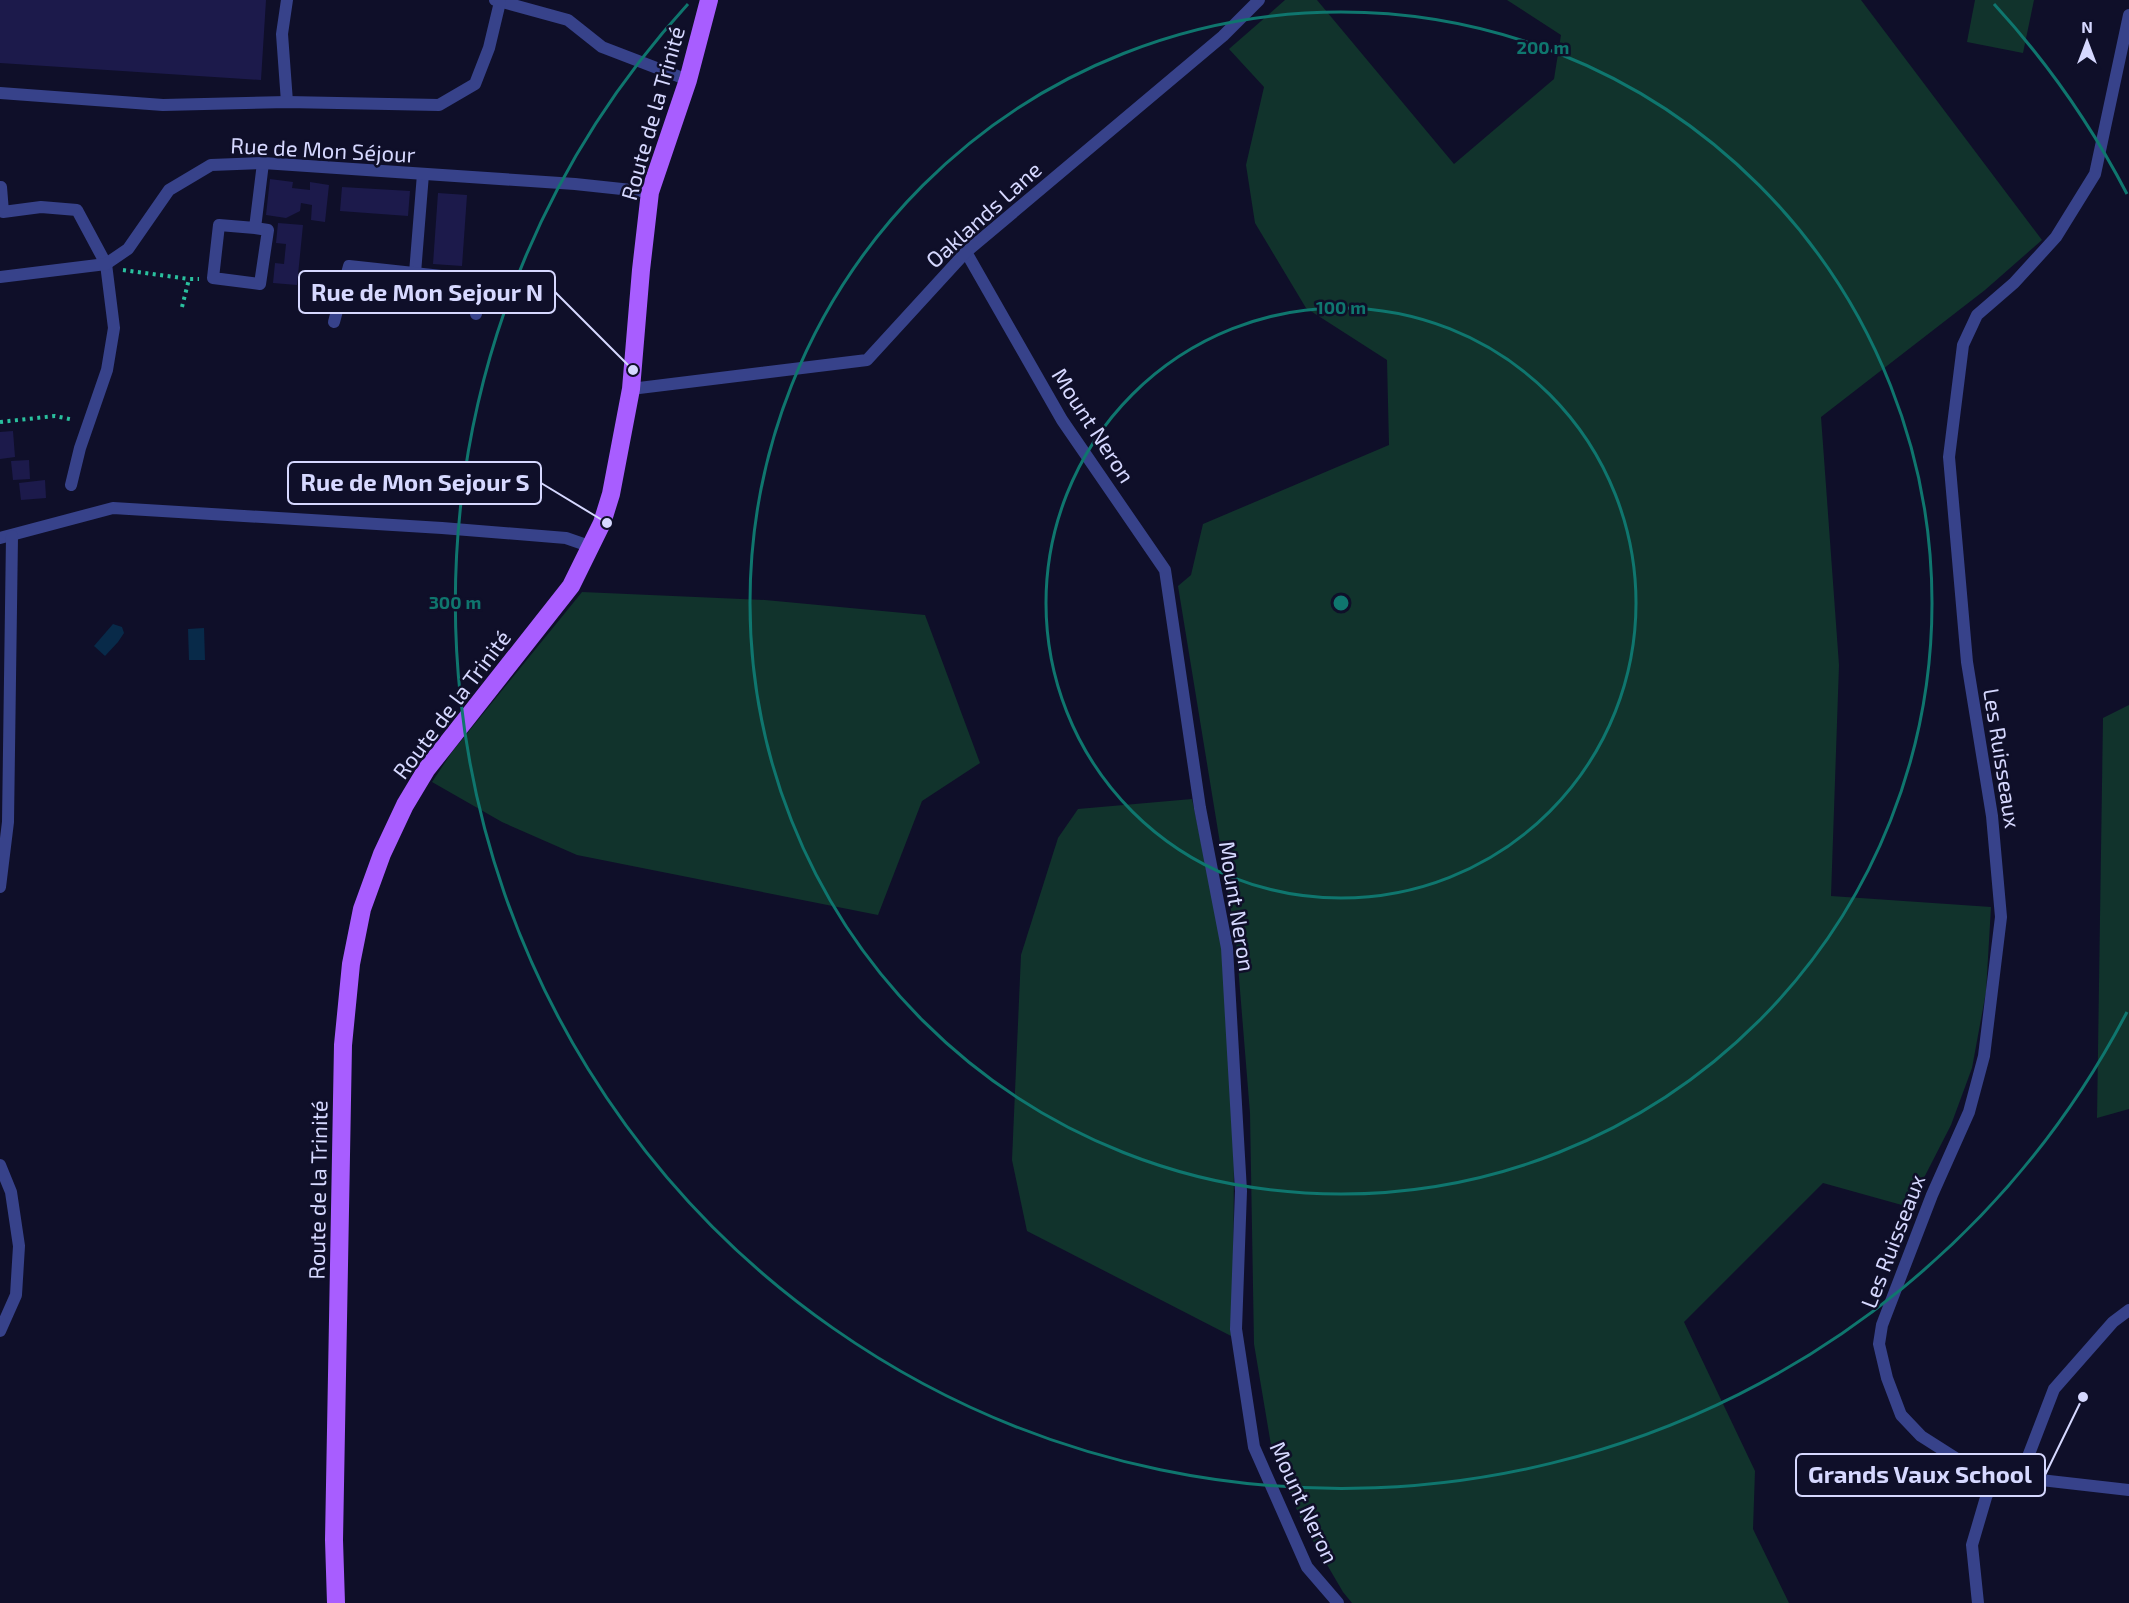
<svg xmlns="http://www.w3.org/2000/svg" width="2129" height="1603" font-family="'Exo 2',sans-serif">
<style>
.green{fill:#11332c}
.water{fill:#082a49}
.building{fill:#1c1a4b}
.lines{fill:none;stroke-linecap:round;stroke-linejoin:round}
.path{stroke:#2ac09e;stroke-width:4;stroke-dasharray:3 4.5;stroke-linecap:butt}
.lane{stroke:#37428a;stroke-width:12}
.street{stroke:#37428a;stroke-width:12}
.primary{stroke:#a85dff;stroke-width:18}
.ring{fill:none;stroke:#0f766e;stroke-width:3}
.labels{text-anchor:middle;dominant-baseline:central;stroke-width:5;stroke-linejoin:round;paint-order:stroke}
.street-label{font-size:22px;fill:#d6d8ff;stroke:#0f0f29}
.centre{fill:#0f766e;stroke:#0f0f29;stroke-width:3}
.ring-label{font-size:18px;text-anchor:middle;font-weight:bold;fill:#0f766e;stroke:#0f0f29;stroke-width:5;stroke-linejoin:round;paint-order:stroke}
.leader{fill:none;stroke:#d6d8ff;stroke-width:2}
.callout-dot{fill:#d6d8ff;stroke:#0f0f29;stroke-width:2}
.callout{fill:#0f0f29;stroke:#d6d8ff;stroke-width:2}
.callout-label{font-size:24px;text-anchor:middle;font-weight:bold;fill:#d6d8ff}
</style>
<rect width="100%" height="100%" fill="#0f0f29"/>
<!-- green -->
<g class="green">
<path d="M1285 0H1317L1454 164 1554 79 1561 35 1507 0H1861L2042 240 1985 290 1821 417 1839 665 1831 896 1991 907 1986 992 1972 1068 1951 1125 1909 1207 1823 1183 1684 1322 1755 1471 1753 1529 1789 1603H1352L1343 1592 1302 1522 1272 1451 1254 1344 1250 1113 1236 941 1178 586 1191 575 1203 524 1389 445 1387 360 1306 308 1255 223 1246 165 1264 87 1229 49Z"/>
<path d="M1975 0H2034L2023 53 1967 42Z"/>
<path d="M582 592 765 600 925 615 980 763 922 801 878 915 577 855 502 822 432 782 452 752Z"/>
<path d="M2129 705V1109L2097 1118 2103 718Z"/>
<path d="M1192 799 1224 950 1234 1149 1233 1337 1027 1231 1012 1160 1021 955 1058 838 1078 809Z"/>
</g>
<!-- water -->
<g class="water">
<path d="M113 624 122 627 124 633 118 642 105 656 94 646Z"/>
<path d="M204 628 205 660H189L188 629Z"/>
</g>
<!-- building -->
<g class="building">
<path d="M0 0H266L261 80 0 63Z"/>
<path d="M270 179 293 182 292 188 310 190V182L329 185 325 222 311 220 312 205 301 203 300 211 286 218 266 215Z"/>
<path d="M342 187 410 191 408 216 340 211Z"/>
<path d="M438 193 467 195 462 266 433 264Z"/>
<path d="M278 223 303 225 297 285 273 283 275 263 284 264 286 244 276 243Z"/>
<path d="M13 431 15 457 0 459V432Z"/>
<path d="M29 460 30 479 13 480 11 461Z"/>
<path d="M45 480 46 498 21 500 19 483Z"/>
</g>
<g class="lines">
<!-- path -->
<g class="path">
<path d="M123 270 189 279"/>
<path d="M182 307 189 279H199"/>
<path d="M0 422 55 416 74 420"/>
</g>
<!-- lane -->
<g class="lane">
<path d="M287 0 282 34 287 102"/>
<path d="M495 0 568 20 602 47 688 80"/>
<path d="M0 93 163 105 287 102 439 105 475 84 489 48 500 2"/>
<path d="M255 228 219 225 213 278 260 284 268 230 255 228 263 163"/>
<path d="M415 273 423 174"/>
<path d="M334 322 349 266 469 279 476 288V314"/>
<path d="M2023 1478 2024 1467 2054 1389 2113 1322 2129 1310"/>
</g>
<!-- street -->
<g class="street">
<path d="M1 187 3 212 41 207 77 210 106 264 114 328 107 370 80 448 71 485"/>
<path d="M966 252 1062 420 1165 570 1200 808 1227 948 1241 1191 1236 1329 1254 1447 1307 1567 1338 1603"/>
<path d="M0 277 106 264 128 249 169 190 211 165 263 163 575 184 650 192"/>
<path d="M631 389 867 360 966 252 1223 36 1259 0"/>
<path d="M0 538 113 508 442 528 566 538 592 547"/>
<path d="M0 887 8 822 12 536"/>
<path d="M0 1165 11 1192 19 1246 16 1295 0 1331"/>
<path d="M1998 1485 1921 1436 1901 1415 1887 1378 1879 1344 1882 1325 1932 1195 1969 1112 1984 1056 2001 917 1992 816 1967 662 1949 457 1963 345 1977 315 2014 283 2056 237 2095 174 2129 15"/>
<path d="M1978 1603 1972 1545 1987 1494 1998 1485 2023 1478 2129 1490"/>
</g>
<!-- primary -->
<path class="primary" d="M336 1603 334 1540 343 1045 351 964 362 909 382 854 405 805 426 770 571 586 602 523 611 494 631 389 641 270 650 192 688 80 709 0"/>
</g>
<!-- distance rings -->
<g class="ring">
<circle cx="1341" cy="603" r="295"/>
<circle cx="1341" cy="603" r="591"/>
<path d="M2127 1012A886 886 0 1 1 688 4M1994 4A886 886 0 0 1 2127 194"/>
</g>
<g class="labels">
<!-- street labels -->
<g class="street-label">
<text transform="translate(652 113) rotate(-74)">Route de la Trinité</text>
<text transform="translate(323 149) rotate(3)">Rue de Mon Séjour</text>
<text transform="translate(983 214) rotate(-42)">Oaklands Lane</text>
<text transform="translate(1094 425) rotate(57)">Mount Neron</text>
<text transform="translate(451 704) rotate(-53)">Route de la Trinité</text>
<text transform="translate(2003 758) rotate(81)">Les Ruisseaux</text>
<text transform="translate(1238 906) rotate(81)">Mount Neron</text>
<text transform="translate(317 1190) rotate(-89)">Route de la Trinité</text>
<text transform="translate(1892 1241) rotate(-69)">Les Ruisseaux</text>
<text transform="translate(1305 1502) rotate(65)">Mount Neron</text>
</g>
</g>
<circle cx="1341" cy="603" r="9" class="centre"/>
<g class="ring-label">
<text x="1543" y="54">200 m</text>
<text x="1341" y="314">100 m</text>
<text x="455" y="609">300 m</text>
</g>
<!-- callouts -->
<path class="leader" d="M633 370L555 292M607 523L541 483M2083 1397L2045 1475"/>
<g class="callout-dot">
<circle cx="633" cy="370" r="6"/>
<circle cx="607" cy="523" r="6"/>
<circle cx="2083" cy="1397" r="6"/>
</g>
<g class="callout">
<rect x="299" y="271" width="256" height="42" rx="6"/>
<rect x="288" y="462" width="253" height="42" rx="6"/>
<rect x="1796" y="1454" width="249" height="42" rx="6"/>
</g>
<g class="callout-label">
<text x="427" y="301">Rue de Mon Sejour N</text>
<text x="415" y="491">Rue de Mon Sejour S</text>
<text x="1920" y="1483">Grands Vaux School</text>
</g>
<!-- north arrow -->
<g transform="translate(2087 42)" stroke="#0f0f29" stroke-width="4.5" paint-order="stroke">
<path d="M0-4.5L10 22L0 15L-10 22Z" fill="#d6d8ff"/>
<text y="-9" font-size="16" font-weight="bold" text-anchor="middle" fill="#d6d8ff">N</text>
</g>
</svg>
